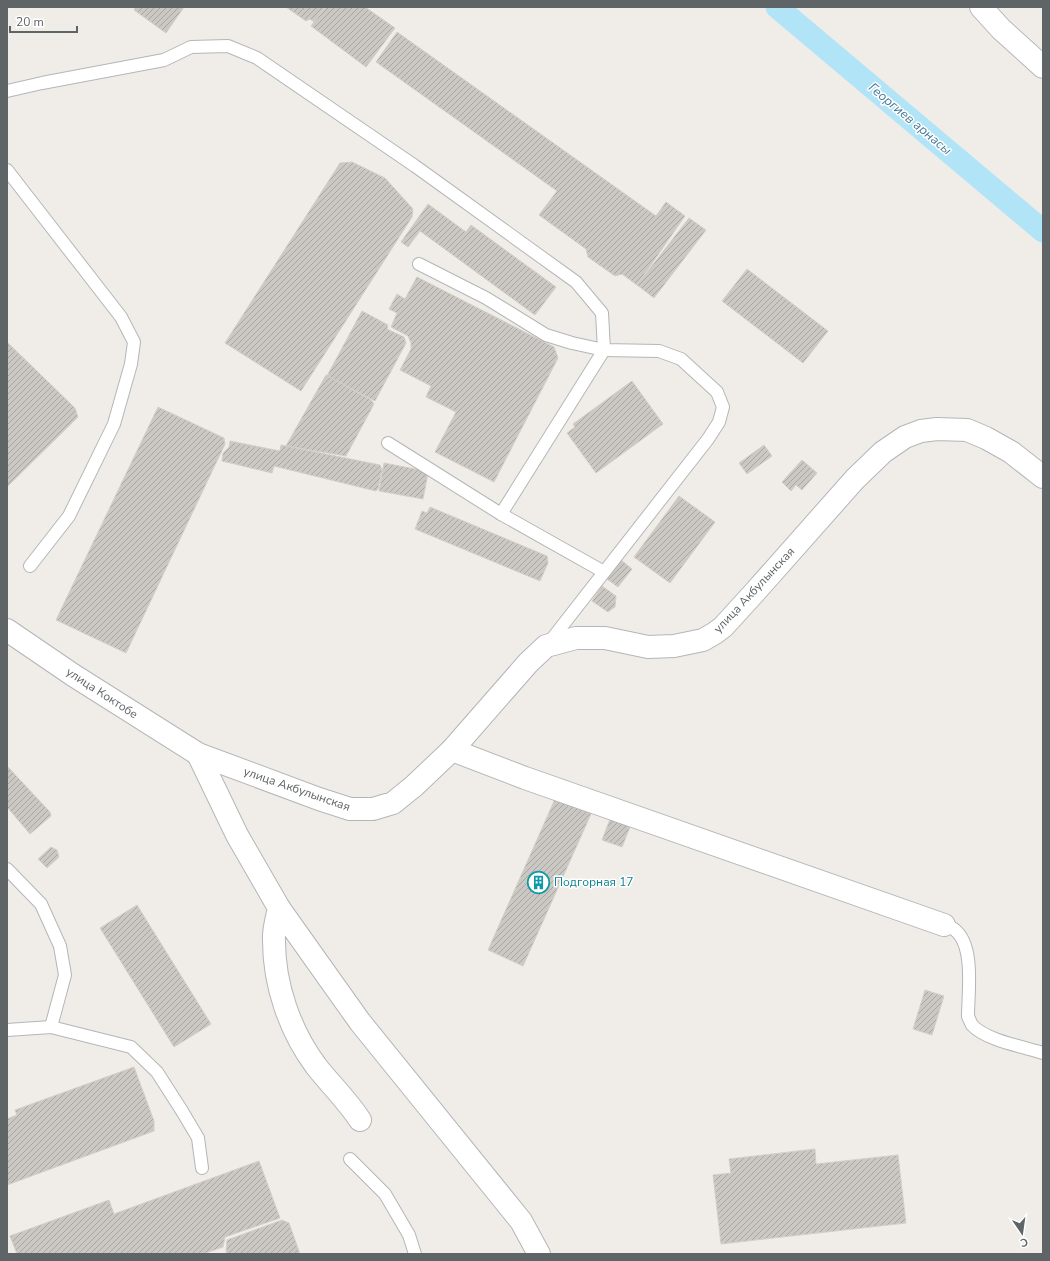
<svg xmlns="http://www.w3.org/2000/svg" width="1050" height="1261" font-family="'Nunito Sans',sans-serif">
<style>
.lines{fill:none;stroke-linecap:round;stroke-linejoin:round}
.canal{stroke:#b1e4f7;stroke-width:23}
.building{fill:url(#building-hatch);stroke:#d4cec7}
.lane-casing{stroke:#b3b6b8;stroke-width:14}
.street-casing{stroke:#b3b6b8;stroke-width:24}
.lane{stroke:#fff;stroke-width:12}
.street{stroke:#fff;stroke-width:22}
.labels{text-anchor:middle;dominant-baseline:central;stroke-width:3;stroke-linejoin:round;paint-order:stroke}
.street-label{font-size:12px;fill:#5f6466;stroke:#fff}
.culture-label{font-size:12px;fill:#0d838f;stroke:#fff;text-anchor:start}
.water-label{font-size:13px;font-style:italic;fill:#477b97;stroke:#fff}
</style>
<defs>
<pattern id="building-hatch" width="6" height="6" patternUnits="userSpaceOnUse"><rect width="6" height="6" fill="#cbc8c4"/><path d="M-1 1l2-2M0 6l6-6M5 7l2-2" fill="none" stroke="#a8a6a3"/></pattern>
</defs>
<rect width="100%" height="100%" fill="#f0ede8"/>
<g class="lines">
<!-- canal -->
<path class="canal" d="M777 7 1043 231"/>
</g>
<!-- building -->
<g class="building">
<path d="M136 7H184L166 33 134 10Z"/>
<path d="M286 7H325L314 22 310 19 306 21Z"/>
<path d="M326 7H365L395 28 366 67 311 26Z"/>
<path d="M397 32 656 216 666 202 685 216 637 285 622 274 615 276 588 257 586 249 539 215 557 191 376 62Z"/>
<path d="M352 162 385 178 413 209 412 217 301 391 225 343 340 163Z"/>
<path d="M428 204 466 232 471 225 556 287 535 315 420 231 408 247 401 242Z"/>
<path d="M689 218 706 230 654 298 637 285Z"/>
<path d="M747 269 828 331 803 363 722 301Z"/>
<path d="M417 277 554 347 558 358 494 482 435 452 456 412 426 397 431 386 400 370 411 349V343L408 336 391 327 397 313 389 309 397 294 405 299Z"/>
<path d="M362 311 388 325 387 329 404 337 406 343 375 401 327 376Z"/>
<path d="M7 342 75 408 78 417 7 487Z"/>
<path d="M326 375 371 400 374 404 346 456 286 446Z"/>
<path d="M632 381 663 424 596 473 567 433 575 427 573 424Z"/>
<path d="M158 407 224 438 225 444 126 653 56 620Z"/>
<path d="M230 441 280 451 281 445 380 465 382 470 378 489 376 491 274 466 272 473 222 461 223 453 229 447Z"/>
<path d="M764 445 772 456 747 474 739 463Z"/>
<path d="M802 460 817 473 802 490 796 485 791 491 782 482Z"/>
<path d="M384 463 425 471 428 473 423 499 379 491Z"/>
<path d="M679 496 715 522 670 583 634 557Z"/>
<path d="M430 507 547 556 548 563 540 581 415 529 422 511 427 513Z"/>
<path d="M621 560 632 569 618 587 607 579Z"/>
<path d="M602 586 616 596 615 607 608 612 592 601Z"/>
<path d="M7 766 50 812 51 816 30 834 7 807Z"/>
<path d="M555 799 591 814 523 966 488 950Z"/>
<path d="M612 814 632 822 622 847 602 840Z"/>
<path d="M51 847 57 850 59 857 47 868 38 859Z"/>
<path d="M137 905 211 1024 174 1047 100 928Z"/>
<path d="M925 990 944 996 932 1035 913 1029Z"/>
<path d="M134 1067 154 1121V1131L7 1185V1119L17 1115 15 1110Z"/>
<path d="M815 1149 816 1164 898 1155 906 1223 721 1244 713 1175 731 1173 729 1159Z"/>
<path d="M259 1161 280 1218 225 1237 223 1247 203 1254H17L10 1236 109 1200 114 1214Z"/>
<path d="M282 1220 289 1223 300 1254H227L226 1251 227 1240Z"/>
</g>
<g class="lines">
<defs>
<g id="lane">
<path d="M7 91 42 83 164 60 191 47 228 46 257 58 415 166 576 282 602 313 604 350 501 514"/>
<path d="M7 170 121 317 134 342 131 364 114 424 69 516 30 566"/>
<path d="M419 264 486 298 546 335 572 343 604 350 659 351 681 359 717 392 723 407 719 422 708 439 548 644"/>
<path d="M388 443 501 514 604 572"/>
<path d="M7 869 41 904 60 946 65 975 51 1027"/>
<path d="M944 925C947 926 952 927 955 930 975 946 968 993 968 1016 969 1019 971 1023 972 1025 985 1040 1024 1047 1043 1053"/>
<path d="M7 1030 51 1027 131 1047 157 1072 182 1111 198 1138 202 1168"/>
<path d="M350 1159 385 1194 409 1235 415 1254"/>
</g>
<g id="street">
<path d="M981 7 1001 29 1043 67"/>
<path d="M7 630 73 675 198 754 319 799 350 809H373L393 803 414 786 452 750 528 663 546 646 576 638H605L648 647 674 646 703 640 715 633 723 627 754 593 855 479 883 452 905 437 921 431 937 429 967 430 986 438 1011 452 1043 477"/>
<path d="M452 750 525 778 944 925"/>
<path d="M198 754 237 835 279 908 360 1022 521 1221 539 1254"/>
<path d="M279 908C277 918 273 930 274 941 274 985 290 1031 316 1066 330 1084 347 1100 360 1120"/>
</g>
</defs>
<!-- lane casing -->
<use href="#lane" class="lane-casing"/>
<!-- street casing -->
<use href="#street" class="street-casing"/>
<!-- lane -->
<use href="#lane" class="lane"/>
<!-- street -->
<use href="#street" class="street"/>
</g>
<!-- icons -->
<defs>
<symbol id="building-ring" viewBox="-11 -11 22 22"><circle r="9.5" fill="#fff" stroke="#0f9aa8" stroke-width="1.5"/><path d="M-4-6H4V6H1V3H-1V6H-4ZM-2.5-4.3h1.7v1.8h-1.7ZM.8-4.3h1.7v1.8H.8ZM-2.5-1h1.7V.8h-1.7ZM.8-1h1.7V.8H.8Z" fill="#0f9aa8"/></symbol>
</defs>
<g fill-rule="evenodd">
<use href="#building-ring" x="526" y="870" width="25" height="25"/>
</g>
<g class="labels">
<!-- street labels -->
<g class="street-label">
<text transform="translate(754 590) rotate(-47)">улица Акбулынская</text>
<text transform="translate(102 693) rotate(33)">улица Коктобе</text>
<text transform="translate(297 789) rotate(19)">улица Акбулынская</text>
</g>
<!-- culture labels -->
<g class="culture-label">
<text x="554" y="882">Подгорная 17</text>
</g>
<!-- water labels -->
<g class="water-label">
<text transform="translate(910 119) rotate(40)">Георгиев арнасы</text>
</g>
</g>
<!-- border -->
<rect width="1050" height="1261" fill="none" stroke="#5f6466" stroke-width="16"/>
<!-- north arrow -->
<g transform="translate(1022 1233) rotate(167)" stroke="#ffffff" stroke-width="3" paint-order="stroke">
<path d="M0-3L7 15L0 10L-7 15Z" fill="#5f6466"/>
<text y="-6" font-size="11" font-weight="bold" text-anchor="middle" fill="#5f6466">С</text>
</g>
<!-- scale -->
<path d="M10 26v6h67v-6" fill="none" stroke="#5f6466" stroke-width="2"/>
<text x="16" y="26" font-size="12" fill="#5f6466" stroke="#ffffff" stroke-width="3" paint-order="stroke">20 m</text>
</svg>
